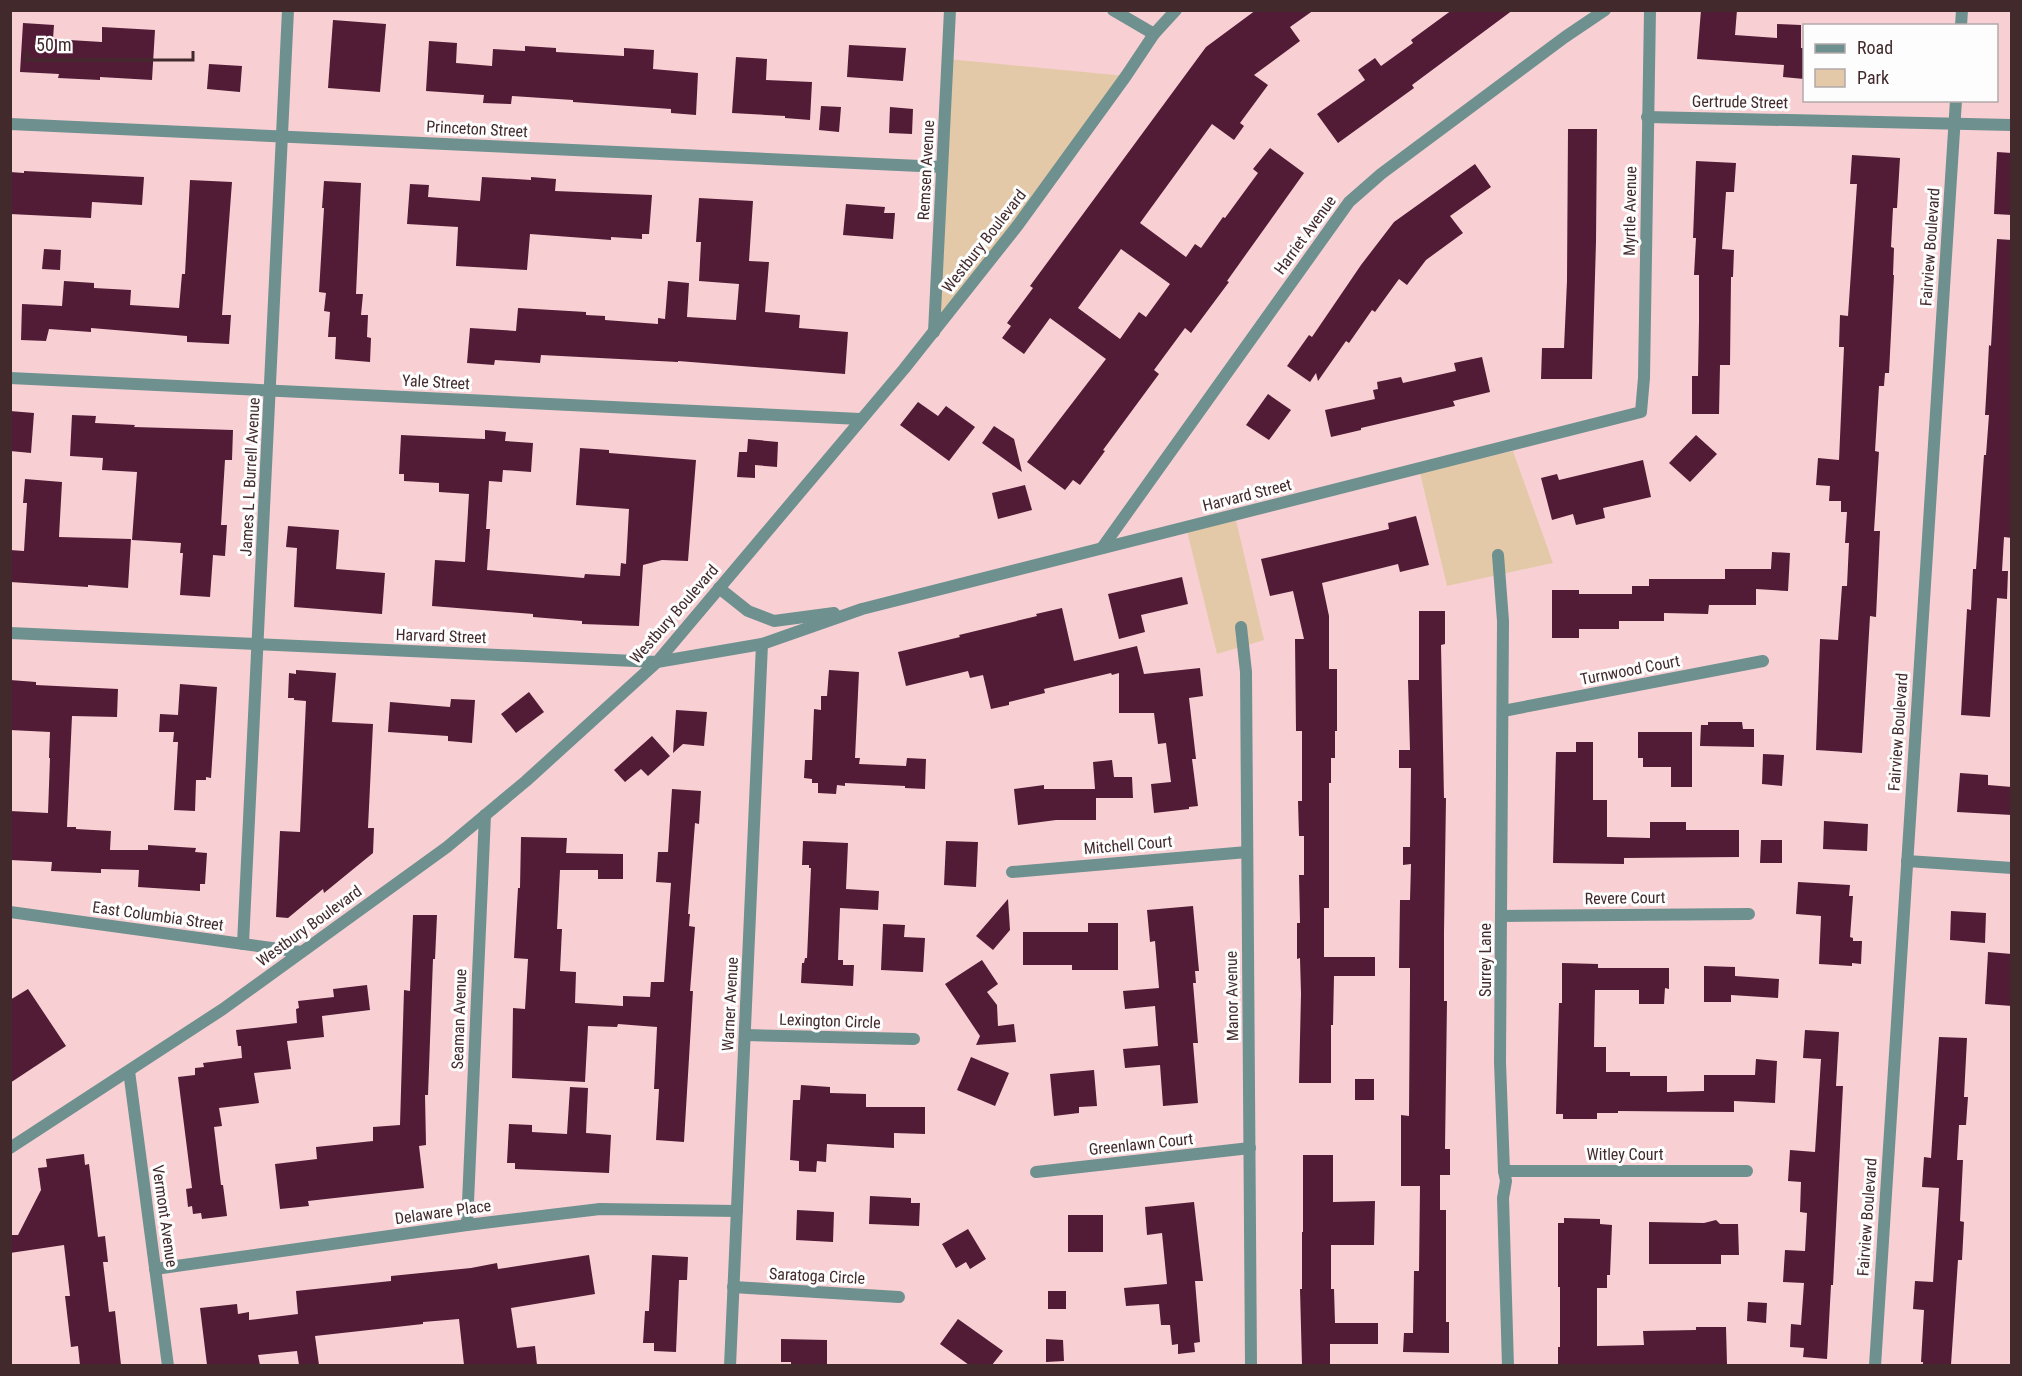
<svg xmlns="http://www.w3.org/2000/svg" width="2022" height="1376" font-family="'Roboto Condensed',sans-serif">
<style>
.green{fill:#e4c9a8}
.building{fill:#521b36;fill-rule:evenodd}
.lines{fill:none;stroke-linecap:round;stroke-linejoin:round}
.minor{stroke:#6e918f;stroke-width:12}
.tertiary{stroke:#6e918f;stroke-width:12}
.labels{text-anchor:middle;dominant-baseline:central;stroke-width:6;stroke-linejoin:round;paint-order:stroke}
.street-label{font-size:16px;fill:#422a2c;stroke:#fdfdfd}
</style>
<rect width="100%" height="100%" fill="#f8d0d4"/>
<!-- green -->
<g class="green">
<path d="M948 59 1126 76 934 332Z"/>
<path d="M1513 451 1553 563 1447 586 1420 473Z"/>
<path d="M1236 520 1264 640 1217 654 1187 531Z"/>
</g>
<!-- building -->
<g class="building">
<path d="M1256 10H1314L1290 27 1300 41 1254 75 1268 85 1240 123 1244 126 1234 140 1212 124 1140 223 1186 257 1195 244 1201 248 1223 217 1225 218 1258 173 1253 169 1270 148 1304 173 1227 281 1229 282 1191 333 1185 328 1154 370 1159 374 1103 450 1105 451 1080 485 1073 480 1065 490 1027 462 1106 359 1050 318 1024 354 1002 338 1011 326 1007 323 1033 288 1030 286 1206 47ZM1121 249 1170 284 1146 317 1139 312 1120 339 1078 308Z"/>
<path d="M1452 10H1513L1412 85 1414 88 1338 143 1317 114 1365 80 1358 70 1375 58 1381 66 1413 43 1411 40Z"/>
<path d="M1701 10H1737L1735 35 1777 38V24L1801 25V48H1804V79L1783 77 1784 65 1697 59Z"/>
<path d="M333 20 386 24 380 92 328 88Z"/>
<path d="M23 23 54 25 53 39 102 42V27L155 30 152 80 100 77V80L58 78 59 74 20 72Z"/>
<path d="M429 41 457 43 456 63 492 66 493 49 525 51V46L556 48V52L624 56V48L654 50 653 69 698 73 696 115 671 113V109L573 102V100L512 96 511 104 483 103 484 95 426 91Z"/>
<path d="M849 45 906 48 903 81 847 77Z"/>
<path d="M736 57 767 59 766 80 812 82 810 120 785 118V116L732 113Z"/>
<path d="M209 64 242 66 240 92 207 89Z"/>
<path d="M821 106 841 107 839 132 819 130Z"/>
<path d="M890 107 913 109 912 134 889 133Z"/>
<path d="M1568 129H1597L1596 242 1592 379H1541L1542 348H1564L1567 281Z"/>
<path d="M1997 152 2012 153V215L1994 214Z"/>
<path d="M1852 155 1900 158 1897 208H1893L1891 247 1894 248 1893 275H1894L1889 373H1885L1884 386H1879L1875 451 1879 452 1874 531H1880L1876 617 1870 616 1862 753 1816 750 1820 639 1838 640 1842 586H1847L1849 543H1845L1847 512H1841V501H1829L1830 486 1816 485 1818 458 1839 460 1844 347H1839L1840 315 1848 316 1857 184H1850Z"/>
<path d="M1696 161 1736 163 1734 192H1726L1722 249 1734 250 1733 277H1731L1730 365H1720L1719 414H1692V376H1698L1699 322V275H1694L1696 238H1693Z"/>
<path d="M1475 164 1491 187 1450 216 1463 233 1426 260 1407 285 1399 279 1375 312 1372 310 1349 343 1346 341 1318 381 1316 373 1310 382 1287 366 1309 335 1312 337 1361 265 1394 222Z"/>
<path d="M24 171 144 177 142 205 92 202 91 218 10 214V172L24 173Z"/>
<path d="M482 177 531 180V177L556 179 555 191 652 195 649 234H642V239L611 237V240L530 234 527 270 456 266 458 227 407 224 410 184 429 185 428 197 480 201Z"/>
<path d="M190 180 232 182 222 315H231L229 344 187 342V336L91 328V332L49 329 46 341 21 340 22 304 62 306 64 281 94 283V288L131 290 130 305 179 308 182 274H185Z"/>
<path d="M324 181 361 183 356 294H363L361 315H368L367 337 371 338 370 362 335 359 336 337H328L330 312 324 311 326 293 319 292 324 208H322Z"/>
<path d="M699 198 753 201 749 261 769 262 765 312 800 315 799 328 848 332 845 374 678 361V362L541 355 540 363 495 360 494 365 467 363 470 328 516 331 518 308 586 312V315L605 316V320L658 324V318L665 319 668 281 689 283 687 317 736 320 739 284 699 281 701 242H696Z"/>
<path d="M846 204 885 207 884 213H895L893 239 843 235Z"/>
<path d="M1997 239 2012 240V538L2004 537 2002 571H2008L2007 599 1997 598 1990 717 1961 715 1967 609 1971 610 1973 569H1976L1984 455H1986L1989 415H1985L1988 364 1989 345 1991 346Z"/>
<path d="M44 249 61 250 60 270 42 269Z"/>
<path d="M1482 357 1490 392 1453 401 1455 406 1361 428V430L1331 437 1325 410 1375 399 1373 390 1378 389 1377 382 1401 377 1403 383 1456 371 1454 363Z"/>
<path d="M1268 394 1291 410 1269 440 1246 425Z"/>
<path d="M918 402 938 416 946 406 975 427 949 461 900 425Z"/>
<path d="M10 411 34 413 31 453 10 451Z"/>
<path d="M72 415 96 416 95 423 135 425 134 427 233 430 232 460H225L221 525H227L225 556 213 555 210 597 180 595 183 553H180L181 543 132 540 137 472 102 470 103 458 70 456Z"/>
<path d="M994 426 1014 439 1022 472 982 443Z"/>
<path d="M485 430 506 432 505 441 533 443 531 472 503 470 502 482 489 481 486 529H490L487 570 584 578 585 574 620 576 621 563 626 564 629 509 576 505 580 448 609 450V453L696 460 688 561 662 560 643 565 639 626 582 624V621L533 617V614L432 606 435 560 465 562 469 494 439 492V483L404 481V474H399L401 435 485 439Z"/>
<path d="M1696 435 1717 454 1690 482 1669 463Z"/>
<path d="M748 439 778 442 777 467 755 465V478L737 477 739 452H747Z"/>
<path d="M1643 460 1651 497 1603 508 1605 518 1576 525 1573 514 1552 520 1541 478 1557 474 1559 480Z"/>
<path d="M25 479 62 482 59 537 131 539 128 588 88 585V587L10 582V550L24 551 27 503H23Z"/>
<path d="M1025 485 1032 510 998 519 992 493Z"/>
<path d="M1416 516 1429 565 1400 572 1398 564 1322 583 1329 616V669H1337V731H1335V758H1331V783H1329V908H1324V957H1375V976H1334L1333 1025H1331V1083H1299L1301 994 1300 958 1297 959V923H1300L1299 875H1304V836H1299L1298 801H1302V731H1296L1295 639H1304L1293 591 1270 596 1261 559 1389 529 1388 523Z"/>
<path d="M288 526 339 530 336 569 385 573 382 614 294 607 297 548 286 547Z"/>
<path d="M1772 552 1790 553 1788 591 1756 589V605H1709L1708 614 1664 613V621H1619V629H1579V638H1552V590H1579V594H1632V586H1649V579H1725V569H1771Z"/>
<path d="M1182 577 1188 604 1141 615 1145 632 1119 639 1108 594Z"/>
<path d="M1062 608 1074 661 1137 646 1144 674 1200 668 1203 696 1189 698 1196 759H1192L1198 806 1189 807V809L1154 813 1151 784 1171 782 1166 743 1158 744 1154 713H1119V673L1112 675 1111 673 1044 689 1045 693 1009 702V705L991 709 983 675 970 678 968 671 906 686 898 652 960 637 959 635 1037 616 1036 614Z"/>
<path d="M1419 611H1445V644L1441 645 1444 798H1446L1444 932V1001H1447L1445 1149H1450V1175H1440V1210H1446V1322H1449V1353L1403 1352 1404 1333H1413L1414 1271H1419L1420 1186H1401V1115L1409 1116 1410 981V968H1399L1400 900H1410L1411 864 1403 865V847H1410L1411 768H1399V750H1410L1408 680H1419Z"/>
<path d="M296 670 336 673 332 722 373 724 368 828H374L373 853 324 893 323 889 288 918 276 917 280 831 300 832 306 701 294 700V698H288L289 673 296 674Z"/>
<path d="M829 670 859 672 855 758H860L859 764 906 766 907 758 926 759 925 789 905 788V786L845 783V786L837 785 836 794 818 793V783H812V779L804 778 805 760H812L814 709 821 710V696H827Z"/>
<path d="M10 680 36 682V685L118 689 117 717 72 716 67 827H76V829L111 831 110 850H148V845L196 848 195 852 207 853 205 884H200V891L138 887 139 870 101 869V873L51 871 52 862 10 860V811L48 813 50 758H49L50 732 10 730Z"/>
<path d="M180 684 217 687 211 778 206 777V780H196L195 811 174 810 178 742H173L174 732H159L160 714 178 715Z"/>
<path d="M529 692 544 712 516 733 501 714Z"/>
<path d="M451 699 475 700 472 743 448 741V736L388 732 390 702 450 707Z"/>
<path d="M676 710 707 712 704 746 683 744 673 753Z"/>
<path d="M1708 722H1742L1743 729H1754V747L1700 746 1701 725H1708Z"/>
<path d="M1638 732H1692V787H1671V767H1643V758H1638Z"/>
<path d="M652 736 670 756 648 776 641 769 625 782 614 770Z"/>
<path d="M1576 742H1593V800H1607V837L1650 838V822H1686V830H1739V857L1624 858V864L1553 863 1556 752H1576Z"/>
<path d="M1763 754 1784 755 1782 786 1762 784Z"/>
<path d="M1112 760 1114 777H1132L1133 798H1096V796V820H1056L1018 825 1014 789 1044 785V789H1095L1093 762Z"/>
<path d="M1960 773 1988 775V785L2012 787V815L1957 812Z"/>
<path d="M672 789 701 791 699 824 695 823 688 914H690L689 926 695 927 690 991H693L684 1142 656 1140 659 1089H654L657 1027 618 1024 617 1027 588 1026 585 1082 512 1078 513 1008 525 1009 528 959 514 958 518 888H520L521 837 567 838 566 853 623 854V879H598V870H560L557 929H562L560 971 576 972 575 1003 623 1006V996L650 997 651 982H664L671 883 656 882 658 852H668Z"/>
<path d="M1824 821 1868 824 1867 851 1823 849Z"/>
<path d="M1761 840H1782V863H1760Z"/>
<path d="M803 841 848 843 846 889 879 891 878 910 840 908 838 960H843V965H854L853 986 801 983 802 963H804L805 958H807L811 868H809V865H802Z"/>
<path d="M946 841 978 842 976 887 944 885Z"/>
<path d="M1798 882 1850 885 1849 896H1853L1850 937 1853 938V941H1862L1861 964 1852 963V966L1819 964 1821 916 1796 914Z"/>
<path d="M1008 899 1010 930 993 950 976 936Z"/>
<path d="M1193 906 1199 971H1195L1196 983H1193L1198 1043H1193L1198 1103 1163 1106 1160 1065 1125 1068 1123 1049 1158 1046 1155 1006 1125 1009 1123 991 1159 988 1155 941 1150 942 1147 910Z"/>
<path d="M1951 911 1986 913 1985 943 1950 940Z"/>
<path d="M413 915H437L435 959H433L428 1095H425L426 1145 419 1146 424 1188 308 1201 309 1206 280 1209 275 1164 317 1159 316 1147 373 1141V1127L400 1125 404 990 410 991Z"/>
<path d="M1088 923H1118V970H1072V965H1023V932H1088Z"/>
<path d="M883 924 905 925 904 937 925 938 923 972 881 970Z"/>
<path d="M1988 952 2012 954V1006L1985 1004Z"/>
<path d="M982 960 998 984 987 992 997 1005 998 1026 1014 1024 1016 1042 976 1045 980 1036 945 984Z"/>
<path d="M1562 963 1598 964V968H1669V989L1665 988 1664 1004H1639V990H1595L1594 1047H1606V1072H1630V1076H1667V1092L1704 1091V1075H1755L1756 1059 1777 1061 1775 1103 1734 1101V1112L1618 1111V1113H1597V1119H1563V1114H1556L1559 1003H1562Z"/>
<path d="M1704 966 1735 967V976L1779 979 1778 998 1731 995V1002H1704Z"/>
<path d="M367 985 370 1010 322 1016 324 1037 287 1041 291 1069 254 1073 259 1103 219 1108 222 1126 214 1127 221 1185H223L227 1216 202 1219 201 1213 193 1214 192 1206 188 1207 186 1189 192 1188 178 1077 195 1075V1068L204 1067 203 1063 242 1058 241 1046H238L236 1030 297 1023 296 1009 299 1008 298 1001 334 997 333 989Z"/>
<path d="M28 989 66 1046 10 1083V1000Z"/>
<path d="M1805 1030 1839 1032 1836 1086H1843L1833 1285H1831L1827 1359 1803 1357 1804 1348 1790 1347 1791 1324 1801 1325 1804 1283 1783 1282 1785 1250 1805 1251 1807 1213 1800 1212 1801 1182 1788 1181 1790 1150 1815 1152 1821 1059 1803 1058Z"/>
<path d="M1939 1037 1967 1038 1964 1097H1968L1966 1125H1959L1957 1160H1963L1960 1221 1964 1222 1962 1260H1958L1951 1365H1923V1362H1921L1924 1310 1913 1309 1915 1281 1933 1282 1939 1188 1922 1187 1924 1157 1931 1158Z"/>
<path d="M971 1057 1009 1073 995 1106 957 1090Z"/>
<path d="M1094 1070 1097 1106 1079 1107V1113L1054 1116 1050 1074Z"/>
<rect x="1355" y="1079" width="19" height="21"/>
<path d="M801 1085 830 1087V1093L866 1094V1107H925V1134L894 1133V1148L827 1144 826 1162 817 1161 816 1172 799 1171V1161L790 1160 793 1100H800Z"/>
<path d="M570 1087 588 1088 586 1133 611 1135 609 1173 515 1169V1163H507L509 1124 532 1125V1132L567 1134Z"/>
<path d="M84 1154 85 1165 89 1164 98 1237 105 1236 108 1262H103L109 1312 115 1311 121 1365H80L78 1346 71 1347 65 1296H70L64 1245 10 1253V1235H18L41 1190 38 1168 47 1167 46 1159Z"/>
<path d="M1303 1155H1333V1202L1375 1201 1374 1245H1331V1289H1334L1335 1323H1378V1344H1330V1365H1302L1300 1289H1302V1232H1303Z"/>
<path d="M870 1196 911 1198V1203H920L919 1226 869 1224Z"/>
<path d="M1194 1202 1203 1281H1195L1200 1342 1194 1343 1195 1352 1178 1354V1344L1172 1345 1170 1325H1161L1159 1304 1126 1306 1124 1288 1167 1284 1162 1233 1147 1235 1145 1207Z"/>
<path d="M797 1210 834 1212 833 1242 796 1240Z"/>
<rect x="1068" y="1215" width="35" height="37"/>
<path d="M1564 1218 1600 1219V1224L1612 1225 1610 1275H1607V1288H1597V1346L1644 1345 1643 1331 1696 1330V1327H1726L1727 1364 1558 1365V1347H1560V1287H1558V1223H1564Z"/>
<path d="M1716 1220 1720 1224H1738L1739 1255H1721V1264H1649V1222L1704 1223Z"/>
<path d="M968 1229 986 1259 970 1269 966 1262 956 1268 942 1244Z"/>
<path d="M589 1255 595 1294 511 1308 517 1348 535 1346 537 1365H464L459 1319 423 1322V1324L315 1336 319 1365H299L297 1351 258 1355 260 1365H207L200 1308 237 1304 238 1314 249 1312V1320L298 1314 296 1291 391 1281V1276L471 1268 497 1263 498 1269Z"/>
<path d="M652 1255 688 1257 687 1280H679L676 1352 654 1351V1343H643L645 1311H649Z"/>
<rect x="1048" y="1291" width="18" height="18"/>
<path d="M1748 1302 1767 1303 1766 1323 1747 1321Z"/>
<path d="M958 1319 1003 1351 992 1365H969L940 1344Z"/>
<path d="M781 1339 827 1340V1365H791V1362H781Z"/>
<path d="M1046 1339 1063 1340 1064 1361 1046 1362Z"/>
</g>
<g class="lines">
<!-- minor -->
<g class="minor">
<path d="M1113 10 1154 34"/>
<path d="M1961 26 1962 10"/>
<path d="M1647 117 2012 125"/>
<path d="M10 124 942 167"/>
<path d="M934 332 950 10"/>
<path d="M10 378 860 419"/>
<path d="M1102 548 1349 202 1381 174 1565 37 1605 10"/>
<path d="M1498 555 1503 621 1500 1062 1504 1171 1506 1181 1503 1198 1508 1366"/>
<path d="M719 588 748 611 774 621 834 613"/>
<path d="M1241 627 1246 672 1251 1366"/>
<path d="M10 633 657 662 762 644 862 609 1641 412 1644 378 1650 10"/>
<path d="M1503 711 1763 661"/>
<path d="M1907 861 2012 868"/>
<path d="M1012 872 1247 852"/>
<path d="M10 912 301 952"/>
<path d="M1501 916 1749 914"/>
<path d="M243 944 288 10"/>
<path d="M745 1035 914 1039"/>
<path d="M129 1071 168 1366"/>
<path d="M1504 1171H1747"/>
<path d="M1036 1172 1250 1148"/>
<path d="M467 1225 485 815"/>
<path d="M155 1269 467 1225 600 1209 737 1211"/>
<path d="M733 1287 899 1297"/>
<path d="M730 1366 762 644"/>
<path d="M1875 1366 1956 100"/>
</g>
<!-- tertiary -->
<path class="tertiary" d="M10 1148 223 1009 447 847 526 781 657 662 904 369 1018 225 1126 76 1154 34 1176 10"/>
</g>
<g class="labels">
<!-- street labels -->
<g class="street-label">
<text transform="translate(1740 102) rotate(1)">Gertrude Street</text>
<text transform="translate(477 129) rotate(3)">Princeton Street</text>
<text transform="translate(926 170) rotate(-87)">Remsen Avenue</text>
<text transform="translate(1630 211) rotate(-89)">Myrtle Avenue</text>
<text transform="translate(1305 235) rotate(-54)">Harriet Avenue</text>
<text transform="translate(984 241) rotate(-52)">Westbury Boulevard</text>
<text transform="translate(1930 247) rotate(-86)">Fairview Boulevard</text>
<text transform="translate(436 382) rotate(3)">Yale Street</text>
<text transform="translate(250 477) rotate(-87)">James L L Burrell Avenue</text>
<text transform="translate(1247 495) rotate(-14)">Harvard Street</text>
<text transform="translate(674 614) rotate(-49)">Westbury Boulevard</text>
<text transform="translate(441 636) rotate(2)">Harvard Street</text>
<text transform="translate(1630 670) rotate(-11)">Turnwood Court</text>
<text transform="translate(1898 732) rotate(-86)">Fairview Boulevard</text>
<text transform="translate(1128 845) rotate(-5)">Mitchell Court</text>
<text transform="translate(1625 898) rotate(-1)">Revere Court</text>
<text transform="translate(158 916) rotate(8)">East Columbia Street</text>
<text transform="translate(309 926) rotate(-36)">Westbury Boulevard</text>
<text transform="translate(1485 960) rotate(-90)">Surrey Lane</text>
<text transform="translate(1232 996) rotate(-91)">Manor Avenue</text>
<text transform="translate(730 1004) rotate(-87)">Warner Avenue</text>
<text transform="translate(459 1019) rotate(-88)">Seaman Avenue</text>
<text transform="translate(830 1021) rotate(2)">Lexington Circle</text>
<text transform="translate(1141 1144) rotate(-6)">Greenlawn Court</text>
<text x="1625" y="1154">Witley Court</text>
<text transform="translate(443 1212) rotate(-8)">Delaware Place</text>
<text transform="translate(165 1216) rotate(82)">Vermont Avenue</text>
<text transform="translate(1867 1217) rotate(-86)">Fairview Boulevard</text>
<text transform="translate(817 1276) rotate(3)">Saratoga Circle</text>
</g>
</g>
<!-- border -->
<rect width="2022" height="1376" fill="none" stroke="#422a2c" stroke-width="24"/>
<!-- legend -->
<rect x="1803" y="24" width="195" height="78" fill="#fdfdfd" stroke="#b2a9a9" stroke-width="1.5"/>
<rect x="1815" y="44" width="30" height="9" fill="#6e918f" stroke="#b2a9a9" stroke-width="1.5"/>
<text x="1857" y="54" font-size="18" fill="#422a2c">Road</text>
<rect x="1815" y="69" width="30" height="18" fill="#e4c9a8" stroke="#b2a9a9" stroke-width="1.5"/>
<text x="1857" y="84" font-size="18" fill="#422a2c">Park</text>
<!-- scale -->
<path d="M27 51v9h166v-9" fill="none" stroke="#422a2c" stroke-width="3"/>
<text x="36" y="51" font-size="18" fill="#422a2c" stroke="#fdfdfd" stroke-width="4.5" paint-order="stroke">50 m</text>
</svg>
